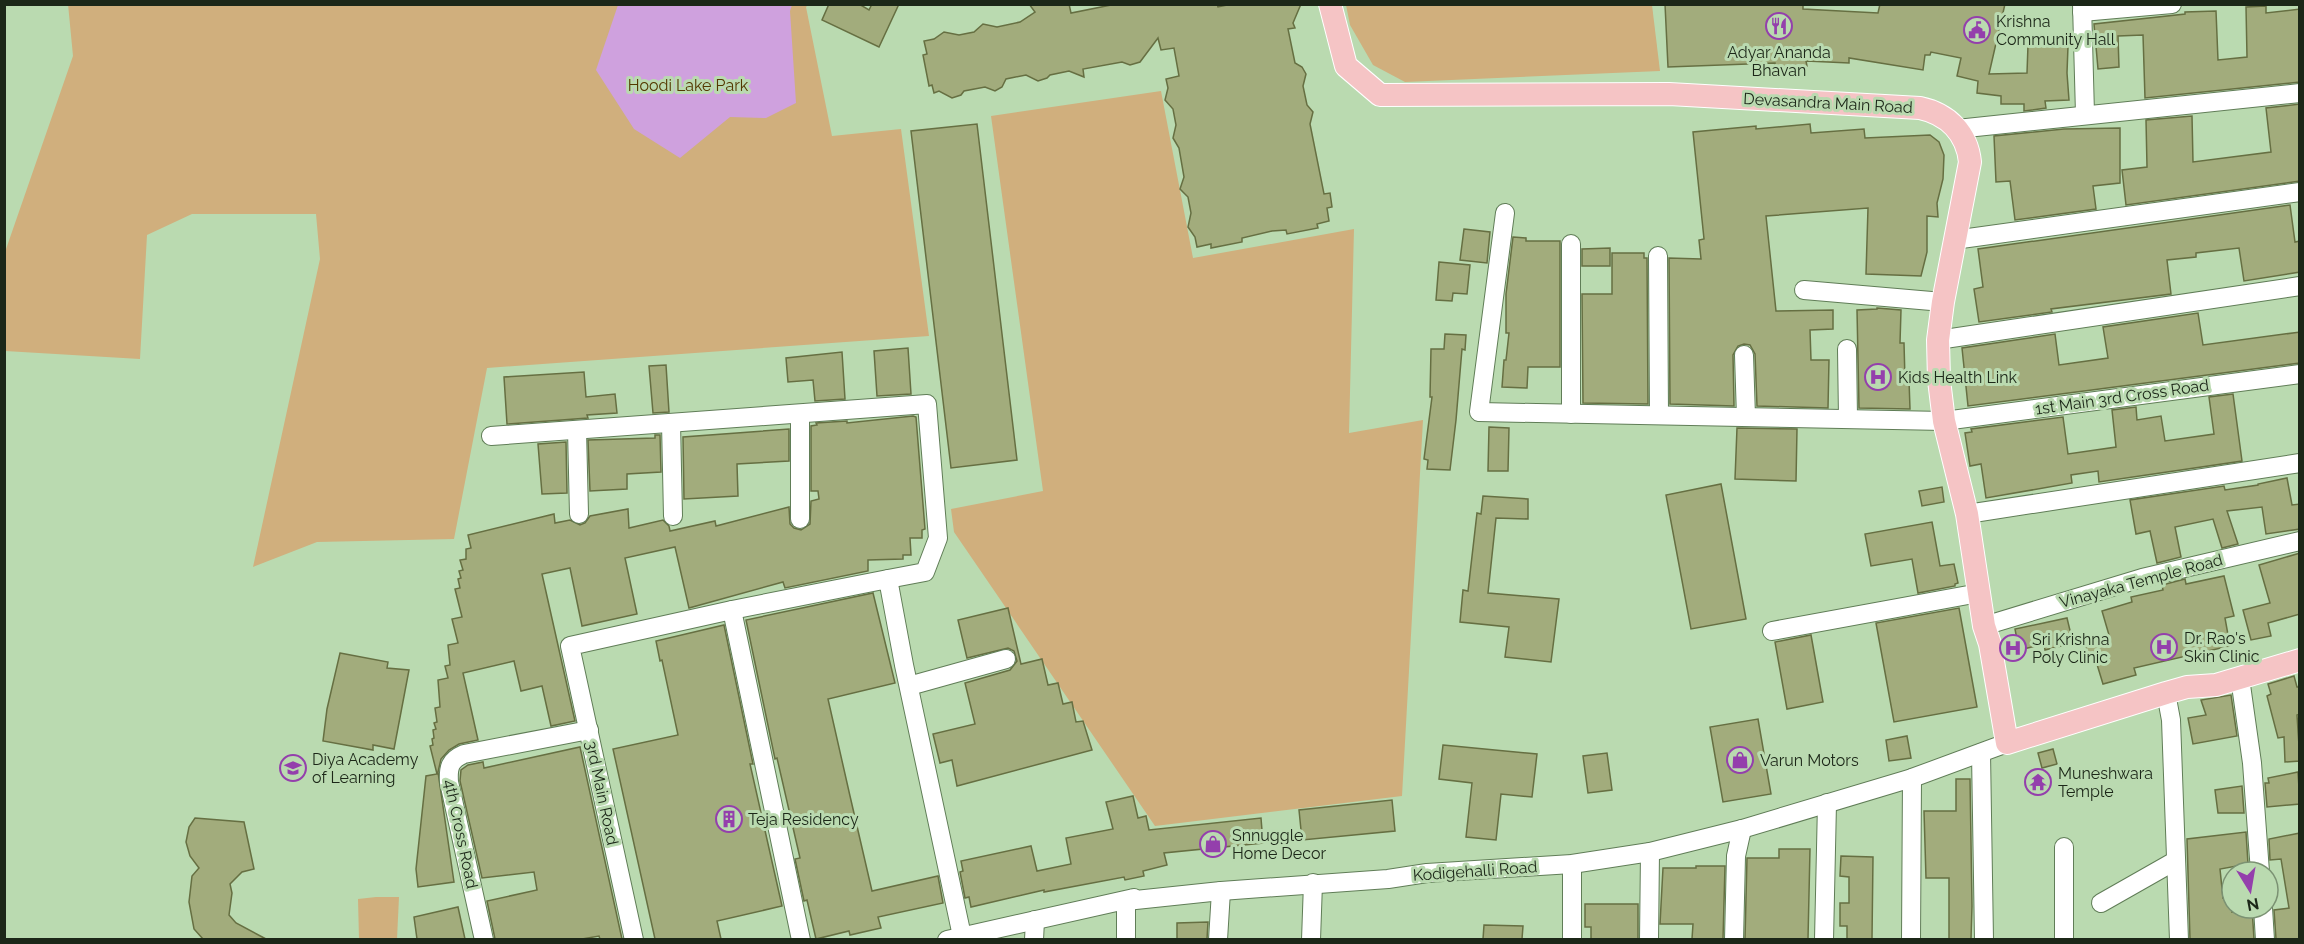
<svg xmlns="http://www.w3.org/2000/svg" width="2304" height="944" font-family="Raleway,sans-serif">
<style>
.green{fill:#d0af7d}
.water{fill:#cfa1de}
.building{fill:#a2ac7c;stroke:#666f42;stroke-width:1.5}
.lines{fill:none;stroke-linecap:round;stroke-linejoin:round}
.minor-casing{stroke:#607d57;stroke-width:20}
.major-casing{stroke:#fff;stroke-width:24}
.minor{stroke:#fff;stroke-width:18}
.major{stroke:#f5c4c5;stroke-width:22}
.labels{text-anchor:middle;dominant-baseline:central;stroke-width:6;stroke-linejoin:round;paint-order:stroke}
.poi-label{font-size:16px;fill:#1c2718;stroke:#badab0;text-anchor:start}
.park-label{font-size:16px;fill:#543800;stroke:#badab0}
.street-label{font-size:16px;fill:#1c2718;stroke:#badab0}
</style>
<rect width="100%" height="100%" fill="#badab0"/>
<!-- green -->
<g class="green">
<path d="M68 4 808 5 806 7 832 136 901 129 929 336 487 368 454 539 317 542 253 567 320 259 316 214H192L147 235 140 359 5 351V252L73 56Z"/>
<path d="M1346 5H1652L1660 71 1405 82 1373 65 1350 25Z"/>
<path d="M1161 91 1193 258 1354 229 1349 433 1423 420 1402 796 1155 826 954 532 951 509 1043 491 991 116Z"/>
<path d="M376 897H399L397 939H359L358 899Z"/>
</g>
<!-- water -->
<path class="water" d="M618 5H792L790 11 796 103 766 118 730 117 680 158 634 129 596 70Z"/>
<!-- building -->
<g class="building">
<path d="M829 4H859L869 10 872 4H899L879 47 822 20Z"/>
<path d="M1029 4H1069L1071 13 1116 4H1217L1218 7 1232 4H1301L1293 23 1295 28 1288 29 1295 63 1302 67 1306 74 1303 86 1307 105 1313 112 1310 124 1324 194 1330 193 1332 207 1327 208 1329 221 1317 224 1318 228 1287 234 1286 230 1272 231 1242 238V242L1211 248V244L1197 247 1195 237 1188 227 1191 213 1188 197 1180 189 1184 177 1179 148 1173 138 1176 125 1173 109 1165 100 1168 88 1166 79 1179 76 1174 48 1161 50 1158 38 1140 62 1130 65 1122 62 1083 69 1084 77 1069 71 1050 75 1047 78 1038 81 1026 75 1006 79 1002 87 995 91 985 87 964 91 961 95 952 98 939 91 934 93 932 85 929 86 923 55 927 54 924 41 934 39 944 32 959 35 974 32 983 24 997 27 1020 22 1035 12Z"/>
<path d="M1665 4H1803V9L1878 13 1880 4H2005L1989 74 2027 73 2028 45 2068 46 2067 73 2069 100 2045 101 2046 108 2024 111V104H2001V96L1977 93 1978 81 1957 76 1961 58 1931 52 1930 55H1925L1923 70 1849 58V63L1806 61 1807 66 1775 68V63L1668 67Z"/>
<path d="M2266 6V13L2300 9V82L2145 98 2143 35 2118 36 2119 67 2098 69 2094 24 2185 14V12L2216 11 2218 60 2247 57 2246 7Z"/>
<path d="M2300 104V181L2126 205 2122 170 2147 167 2146 120 2192 116 2193 162 2271 152 2266 108Z"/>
<path d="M977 124 1017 460 951 468 911 131Z"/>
<path d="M1810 124 1811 133 1864 129 1865 138 1930 135 1939 142 1944 155 1943 179 1937 203 1938 217 1927 216V252L1921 276 1866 274 1868 208 1766 216 1776 311 1833 310V329L1810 330 1811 360H1829L1828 408 1757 406 1755 354 1750 345 1744 344 1738 346 1733 355 1734 406 1670 404 1669 258 1701 259 1699 240 1704 239 1693 132 1756 126V129Z"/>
<path d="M2120 128V183L2093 186 2096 209 2015 220 2010 181 1996 182 1994 136 2064 129Z"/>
<path d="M2290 205 2295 242 2300 241V272L2244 281 2239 248 2196 253V257L2167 260 2171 294 2051 309 2052 312 1979 322 1974 289 1983 287 1978 249Z"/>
<path d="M1464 229 1490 232 1487 263 1460 260Z"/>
<path d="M1513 237 1526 238V241H1560V367H1528L1527 388 1502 387 1504 360H1506L1509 333H1506V294Z"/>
<path d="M1610 248V266H1582V249Z"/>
<path d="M1612 253H1644V258H1647L1648 404 1583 403 1582 294H1612Z"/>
<path d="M1439 262 1470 265 1467 294 1453 293 1452 301 1436 300Z"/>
<path d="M1877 308 1901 310 1900 343H1904L1905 380H1909L1910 409 1859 408 1857 310 1877 309Z"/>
<path d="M2198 313 2203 345 2300 332V363L1968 406 1962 348 2055 334 2059 365 2108 358 2103 327Z"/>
<path d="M1445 334 1466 335 1465 350 1462 349 1456 420 1450 470 1427 469 1428 460 1424 459 1432 397H1430L1431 349H1444Z"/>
<path d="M908 348 911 394 877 396 874 351Z"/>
<path d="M842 352 845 399 815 401 813 380 788 382 786 358Z"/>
<path d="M666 365 669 412 653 413 649 366Z"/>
<path d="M584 372 586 397 615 394 617 413 587 415 588 418 507 424 504 377Z"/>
<path d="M2233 394 2242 461 2099 482 2098 471 2071 475 2072 483 1986 498 1981 464 1970 466 1965 433 1972 432 1971 429 2063 417 2068 454 2116 447 2112 410 2136 407 2137 420 2161 416 2165 441 2214 434 2209 397Z"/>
<path d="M913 416 916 417 925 529 922 530V538H910L911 555H903V559L868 560V571L785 588 783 582 689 608 675 547 625 558 637 614 582 626 570 568 542 574 575 721 551 726 542 686 521 691 514 661 463 673 478 740 459 744 449 750 441 759 438 772 454 882 418 887 416 869 426 776 437 774 430 746 433 745 432 739 434 738 433 730 436 729 434 723 437 722 435 708 440 707 438 680 448 678 445 666 450 665 448 645 458 643 452 619 462 617 455 589 460 588 458 579 461 578 459 571 463 570 460 560 466 559V549L471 548 468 535 554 514 555 523 570 520 580 525 585 523 590 516 628 509 629 528 663 520 669 526 670 531 715 521 716 526 789 507 790 524 794 528 801 530 810 524 811 501 819 499 818 491H811V426L817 425 816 423 847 421V423Z"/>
<path d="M1489 427 1509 428 1508 471H1488Z"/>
<path d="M1737 428 1797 429 1796 481 1735 479Z"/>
<path d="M789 429V461L737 464 738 496 684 499 683 437Z"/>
<path d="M655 435H660L661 472 627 474V489L590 491 588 440 655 438Z"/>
<path d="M566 442 567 493 542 494 538 444Z"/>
<path d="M2287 478 2292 505 2300 504V529L2266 534 2262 507 2227 511 2238 544 2222 548 2213 519 2175 527 2181 557 2157 563 2150 531 2136 534 2130 500 2224 486 2225 490 2258 485V484Z"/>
<path d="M1721 484 1746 619 1691 629 1666 495Z"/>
<path d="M1942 487 1944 502 1922 506 1919 491Z"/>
<path d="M1483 496 1528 499V519L1496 518 1488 593 1559 599 1551 662 1505 657 1509 627 1460 622 1463 590 1468 591 1477 513 1481 514Z"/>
<path d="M1932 522 1940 566 1954 564 1958 583 1955 584V586L1918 593 1912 559 1871 566 1865 534Z"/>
<path d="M2300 553V614L2268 623 2271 636 2251 640 2243 610 2270 603 2259 565Z"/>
<path d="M2224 576 2234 616 2225 618 2230 646 2134 668 2136 675 2103 684 2096 661 2091 663 2084 642 2109 635 2102 611 2132 602 2131 597 2163 590 2162 585 2185 579 2186 584Z"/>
<path d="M873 593 895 683 828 699 850 796 872 891 938 876 943 903 878 917 881 928 850 935 849 931 816 939 807 900 804 901 795 859 800 858 777 758 775 759 746 620Z"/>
<path d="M1008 608 1021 664 1042 659 1048 685 1058 683 1063 704 1072 702 1076 722 1083 721 1092 750 957 786 952 760 940 763 933 734 975 724 965 683 1010 670 1017 661 1014 651 1008 648 967 658 958 620Z"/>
<path d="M1959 608 1977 707 1894 722 1876 623Z"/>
<path d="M2067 618 2073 643 2045 650 2044 644 2019 650 2015 629Z"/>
<path d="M724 625 753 764H750L782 906 717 921 721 939H655L613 749 678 735 662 660 660 661 656 641Z"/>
<path d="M1811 635 1823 702 1787 709 1775 642Z"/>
<path d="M340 653 388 662 387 668 409 670 394 749 373 745V750L323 741 327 709Z"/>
<path d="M2294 676 2297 687H2300V714L2297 715 2300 761 2285 762 2284 737 2278 738 2267 696 2271 694 2268 684Z"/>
<path d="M2231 695 2237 736 2193 744 2188 718 2206 715 2201 700Z"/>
<path d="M1758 719 1771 794 1723 802 1710 727Z"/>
<path d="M1907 736 1911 758 1889 761 1886 740Z"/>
<path d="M1443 745 1537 754 1532 797 1501 794 1496 840 1466 837 1472 783 1439 779Z"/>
<path d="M580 747 622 939H600L599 936 582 939H495L487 901 537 890 534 872 482 878 460 781 461 770 468 765 483 762 484 768Z"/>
<path d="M2053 749 2057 764 2042 768 2038 753Z"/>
<path d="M1607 753 1612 790 1588 793 1583 756Z"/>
<path d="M2298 772 2300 804 2267 807 2265 783H2269L2268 778Z"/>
<path d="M1956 779H1970L1972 906 1971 939H1949V878H1926L1924 811H1956Z"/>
<path d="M2242 786 2244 813H2218L2215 790Z"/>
<path d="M1133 796 1138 818 1146 816 1149 830 1261 818 1263 843 1164 853 1167 865 1143 871 1144 876 1125 880 1124 877 1044 892V890L971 907 969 897 965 898 960 872 963 871 961 861 1031 846 1037 871 1071 864 1066 838 1113 829 1106 802Z"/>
<path d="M1392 800 1395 831 1302 840 1299 810Z"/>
<path d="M195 818 244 822 254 869 242 872 230 884 232 893 229 915 236 923 266 939H203L194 929 189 902 192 876 199 868 190 856 186 842 189 827Z"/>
<path d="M2246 832 2248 864 2220 869 2223 898 2232 896V912L2252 908 2254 939H2190L2187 839Z"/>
<path d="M2300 833V939H2276L2274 910 2289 908 2281 859 2270 860 2269 839Z"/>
<path d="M1779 849H1810L1808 939H1745L1747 858H1779Z"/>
<path d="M1841 856 1873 857 1872 939H1847V926H1840V903H1849V877L1840 876Z"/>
<path d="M1696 866H1725L1723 939H1692L1693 924H1660L1663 868H1696Z"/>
<path d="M1585 904H1638V939H1591V927H1585Z"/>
<path d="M458 907 465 939H417L414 917Z"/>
<path d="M1208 922 1207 939H1177V923Z"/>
<path d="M1484 925 1523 926 1522 939H1483Z"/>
</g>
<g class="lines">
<defs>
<g id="minor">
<path d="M2082 4 2085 114"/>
<path d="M2082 12 2172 4"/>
<path d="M1957 129 2300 93"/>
<path d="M1505 213 1479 412 1944 421 2300 374"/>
<path d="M1954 240 2300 192"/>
<path d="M1658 256 1659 415"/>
<path d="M1804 290 1943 302"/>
<path d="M1938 340 2300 286"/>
<path d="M1847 349 1848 418"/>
<path d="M1744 355 1746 417"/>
<path d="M1571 414V244"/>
<path d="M671 423 673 516"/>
<path d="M577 430 579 514"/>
<path d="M491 436 927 404 938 538 925 572 888 579"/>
<path d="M1967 514 2300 463"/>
<path d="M800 519V414"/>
<path d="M732 610 888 579 904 665 962 936"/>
<path d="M1984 626 2142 578 2300 541"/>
<path d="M1772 631 1979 593"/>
<path d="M2240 678 2252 763 2260 872"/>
<path d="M909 686 1006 659"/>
<path d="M2166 693 2171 720 2179 940"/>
<path d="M1981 753 1984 940"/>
<path d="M2101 903 2175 861"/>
<path d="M2263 908 2265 940"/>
<path d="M484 940 449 782C448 767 450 760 464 754L589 730"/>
<path d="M634 940 570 646 732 610 801 940"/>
<path d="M947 940 1134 898 1126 901 1221 891 1388 879 1427 873 1572 864 1650 852 1742 829 1912 778 2007 743"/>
<path d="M1034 940 1035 920"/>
<path d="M1126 940V901"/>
<path d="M1218 940 1221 891"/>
<path d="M1311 940 1313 883"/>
<path d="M1572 940V864"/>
<path d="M1649 940 1650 852"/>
<path d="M1734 940 1736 856 1742 829"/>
<path d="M1824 940 1827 803"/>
<path d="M1911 940 1912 778"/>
<path d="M2064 940V847"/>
</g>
<path id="major" d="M1330 4 1346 66 1380 95 1669 94 1920 108C1948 114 1967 133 1970 162L1943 302 1938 340 1939 380 1944 421 1967 514 1984 626 1990 644 2007 743 2166 693 2187 687 2216 685 2300 660"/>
</defs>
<!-- minor casing -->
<use href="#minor" class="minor-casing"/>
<!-- major casing -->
<use href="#major" class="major-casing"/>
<!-- minor -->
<use href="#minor" class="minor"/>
<!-- major -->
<use href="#major" class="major"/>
</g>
<!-- icons -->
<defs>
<symbol id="restaurant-ring" viewBox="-11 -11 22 22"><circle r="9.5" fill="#badab0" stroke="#943fac" stroke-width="1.5"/><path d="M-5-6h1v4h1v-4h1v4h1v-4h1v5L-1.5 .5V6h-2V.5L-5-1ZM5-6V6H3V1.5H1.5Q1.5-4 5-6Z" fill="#943fac"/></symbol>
<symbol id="civic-ring" viewBox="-11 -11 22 22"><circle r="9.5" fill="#badab0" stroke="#943fac" stroke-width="1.5"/><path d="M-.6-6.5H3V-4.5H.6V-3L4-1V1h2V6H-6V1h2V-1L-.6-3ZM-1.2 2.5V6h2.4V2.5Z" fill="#943fac"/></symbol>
<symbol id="hospital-ring" viewBox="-11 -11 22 22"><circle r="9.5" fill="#badab0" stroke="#943fac" stroke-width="1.5"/><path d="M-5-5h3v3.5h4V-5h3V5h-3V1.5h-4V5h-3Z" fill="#943fac"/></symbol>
<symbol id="shop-ring" viewBox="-11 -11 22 22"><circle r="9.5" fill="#badab0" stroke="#943fac" stroke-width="1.5"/><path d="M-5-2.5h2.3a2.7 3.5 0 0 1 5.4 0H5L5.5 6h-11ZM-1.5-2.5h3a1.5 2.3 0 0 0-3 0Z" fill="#943fac"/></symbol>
<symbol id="school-ring" viewBox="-11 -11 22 22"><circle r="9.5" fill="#badab0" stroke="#943fac" stroke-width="1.5"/><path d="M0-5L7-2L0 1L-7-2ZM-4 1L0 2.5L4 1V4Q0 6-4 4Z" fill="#943fac"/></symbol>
<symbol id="temple-ring" viewBox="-11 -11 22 22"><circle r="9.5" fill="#badab0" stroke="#943fac" stroke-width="1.5"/><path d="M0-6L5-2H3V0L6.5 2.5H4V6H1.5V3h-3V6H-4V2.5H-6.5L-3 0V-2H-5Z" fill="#943fac"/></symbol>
<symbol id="building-ring" viewBox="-11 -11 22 22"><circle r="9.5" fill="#badab0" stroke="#943fac" stroke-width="1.5"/><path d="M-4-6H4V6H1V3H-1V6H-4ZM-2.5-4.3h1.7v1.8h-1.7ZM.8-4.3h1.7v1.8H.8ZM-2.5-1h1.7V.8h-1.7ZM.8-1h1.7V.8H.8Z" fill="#943fac"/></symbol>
</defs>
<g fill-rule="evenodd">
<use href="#restaurant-ring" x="1764" y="11" width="30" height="30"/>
<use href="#civic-ring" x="1962" y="15" width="30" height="30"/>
<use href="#hospital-ring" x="1863" y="362" width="30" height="30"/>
<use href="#hospital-ring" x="2149" y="632" width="30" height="30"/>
<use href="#hospital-ring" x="1998" y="633" width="30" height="30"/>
<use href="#shop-ring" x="1725" y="745" width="30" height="30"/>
<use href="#school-ring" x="278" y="753" width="30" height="30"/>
<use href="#temple-ring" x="2023" y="767" width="30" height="30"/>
<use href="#building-ring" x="714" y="804" width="30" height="30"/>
<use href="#shop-ring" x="1198" y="829" width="30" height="30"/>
</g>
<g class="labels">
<!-- poi labels -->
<g class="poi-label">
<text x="1996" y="21">Krishna<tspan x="1996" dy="18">Community Hall</tspan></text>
<text x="1779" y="52" text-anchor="middle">Adyar Ananda<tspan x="1779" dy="18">Bhavan</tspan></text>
<text x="1898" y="377">Kids Health Link</text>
<text x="2184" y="638">Dr. Rao's<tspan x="2184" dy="18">Skin Clinic</tspan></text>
<text x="2032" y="639">Sri Krishna<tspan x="2032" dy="18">Poly Clinic</tspan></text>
<text x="312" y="759">Diya Academy<tspan x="312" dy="18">of Learning</tspan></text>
<text x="1760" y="760">Varun Motors</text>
<text x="2058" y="773">Muneshwara<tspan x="2058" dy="18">Temple</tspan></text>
<text x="748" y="819">Teja Residency</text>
<text x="1232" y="835">Snnuggle<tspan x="1232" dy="18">Home Decor</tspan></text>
</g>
<!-- park labels -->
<g class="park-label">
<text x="688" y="85">Hoodi Lake Park</text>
</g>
<!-- street labels -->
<g class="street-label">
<text transform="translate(1828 103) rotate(3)">Devasandra Main Road</text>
<text transform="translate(2122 397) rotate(-8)">1st Main 3rd Cross Road</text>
<text transform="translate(2141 581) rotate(-15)">Vinayaka Temple Road</text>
<text transform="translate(602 793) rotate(78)">3rd Main Road</text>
<text transform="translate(461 834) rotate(78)">4th Cross Road</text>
<text transform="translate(1475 871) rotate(-4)">Kodigehalli Road</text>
</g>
</g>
<!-- border -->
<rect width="2304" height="944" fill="none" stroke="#1c2718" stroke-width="12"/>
<!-- north arrow -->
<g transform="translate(2250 890) rotate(169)"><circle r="28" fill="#badab0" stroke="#7b9273" stroke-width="1.5"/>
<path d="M0-4.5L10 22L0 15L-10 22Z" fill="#943fac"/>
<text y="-9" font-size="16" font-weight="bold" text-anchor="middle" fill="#1c2718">N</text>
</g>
</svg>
